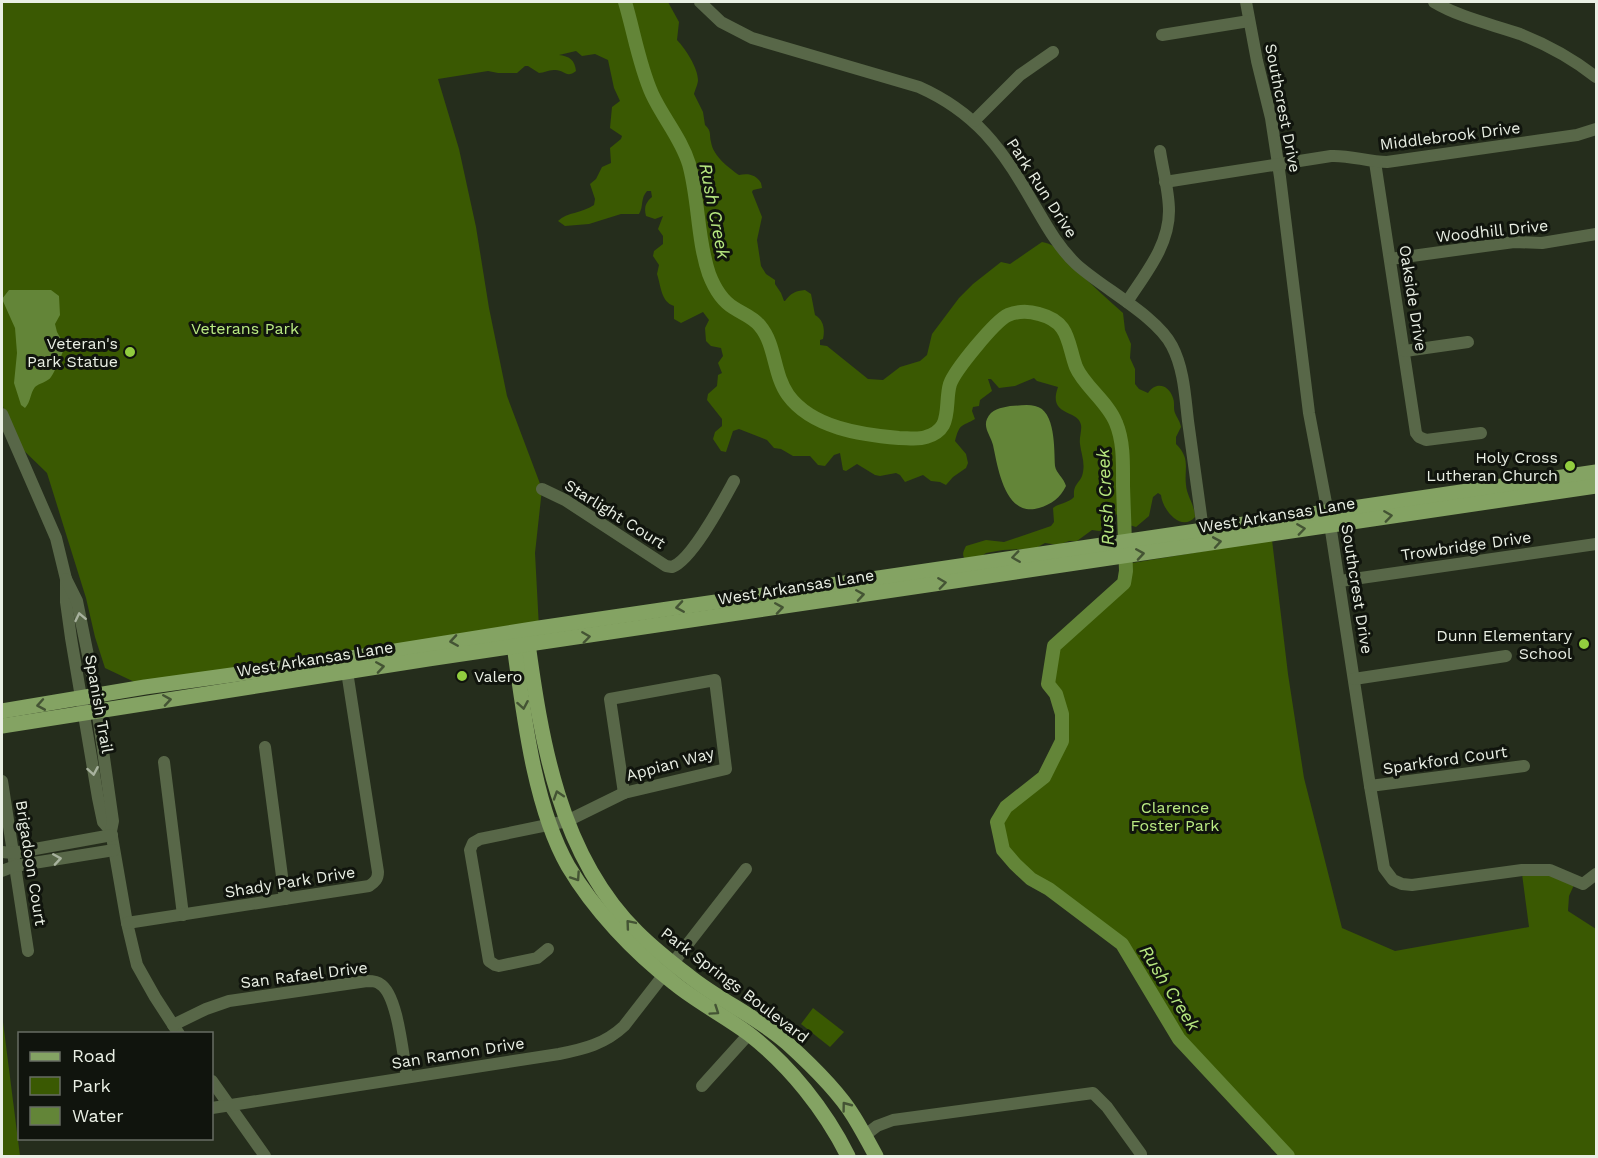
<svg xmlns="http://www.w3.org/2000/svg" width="1598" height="1158" font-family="'Work Sans',sans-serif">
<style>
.green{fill:#3a5902}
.water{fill:#638538}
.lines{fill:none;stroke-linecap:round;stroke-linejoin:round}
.river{stroke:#638538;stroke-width:14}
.minor{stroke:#586748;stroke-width:12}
.major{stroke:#84a363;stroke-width:15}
.oneway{stroke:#445434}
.oneway2{stroke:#a8b29e}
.poi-dot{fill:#92cd3f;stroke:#10140d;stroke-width:2}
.labels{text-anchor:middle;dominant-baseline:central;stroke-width:6;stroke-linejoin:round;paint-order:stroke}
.street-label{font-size:16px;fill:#e9efe4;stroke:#10140d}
.park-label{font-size:16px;fill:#baeb83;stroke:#10140d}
.poi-label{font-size:16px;fill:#e9efe4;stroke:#10140d;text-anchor:end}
.water-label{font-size:18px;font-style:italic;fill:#b6e77f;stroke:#10140d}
</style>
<rect width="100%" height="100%" fill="#252d1c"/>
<!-- green -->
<g class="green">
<path d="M2 2H668L679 22 677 40C685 48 698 68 698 80 698 84 695 90 694 94L703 112 705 125C712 131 709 135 711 142 713 156 729 168 739 175 749 173 756 175 761 183L762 188 753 190 752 192 762 217 757 240 761 266 766 274 775 280V284L781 293 784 301H785C791 293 795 291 805 290L811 294 815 315C824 320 825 330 823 339L820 340V345L827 346 868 379 883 380 900 367 920 361 927 355 932 334 959 298 973 284 1001 262 1010 264 1042 242C1062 245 1074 268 1088 281 1099 292 1111 302 1123 313L1125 330 1131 344 1130 358 1135 369V384L1139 389 1148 393C1156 381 1169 385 1173 398 1175 403 1173 408 1175 413 1177 418 1180 421 1181 427L1176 437V444C1191 459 1184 468 1186 485 1187 497 1195 505 1195 517 1181 533 1162 509 1161 495L1158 493 1153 497 1149 516 1136 527 1129 525 1119 514 1114 515 1106 530 1099 531 1092 530 1077 541H1069L1058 545 1045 543 1036 548 1026 549 1003 550 986 553 977 559 967 561C961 556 963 552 966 546L986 540 1004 542 1051 526 1054 522 1053 508C1059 503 1069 503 1074 497 1073 482 1081 484 1083 472 1085 462 1081 453 1080 444 1079 438 1082 431 1081 425 1079 409 1047 417 1058 387L1037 381 1034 378 1015 386 999 388 991 379H988L992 391 980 400 979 406 973 407 972 411 975 419C962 427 960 422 955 441L966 454 968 463 966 468 953 477 946 485 940 482 931 481 923 475 905 482 900 475 896 473 880 476 875 475 857 464 846 471 843 470 840 453 834 455 825 466 818 465 810 456H793L781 449 774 448 767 440 739 429 733 431 726 452 721 451 713 439 715 432 722 426V419L707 400 708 394 717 386 718 375 722 373 718 363 723 356 721 348 711 346 706 341 705 328 709 320 703 312 681 323 674 319V306C661 302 661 286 657 274L659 265 653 256 654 251 663 244V236L658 229 663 216 655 219 646 216C644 208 645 203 652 197L651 191H647C640 199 644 206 639 214H621L589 224 565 226 558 221C567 212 583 213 594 205L595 199 590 184 596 179 602 167 611 163 610 148 621 139 622 136 610 128 612 107 620 101 614 88 608 60 595 54 582 56 576 51 559 55C569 56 575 60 576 71 566 79 564 69 554 70 548 70 544 73 539 73L528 66H525L517 73H498L488 71 438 79 459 149 476 227 489 308 507 396 542 489 535 553 539 628 145 687 105 668 95 637 86 598 47 473 13 440 2 403Z"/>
<path d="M1272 540 1288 674 1304 778 1342 928 1395 951 1529 927 1522 874 1550 875 1574 885 1569 896 1568 911 1596 929V1156H1288L1179 1039 1122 944 1049 889 1031 879 1015 864 1003 850 997 822 1006 807 1044 777 1062 741V714L1056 694 1048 684 1054 646 1124 583 1126 564Z"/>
<path d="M813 1008 844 1032 830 1047 801 1024Z"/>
<path d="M2 1014 20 1156H2Z"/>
</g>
<!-- water -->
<g class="water">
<path d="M9 290H51L59 296 60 315 55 324 57 332 65 346C62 354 56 370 51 377 48 382 39 383 35 387 30 393 31 402 25 408L21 405 14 383 17 353 15 328 2 299Z"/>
<path d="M1010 406C1018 406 1027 404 1035 406 1056 410 1054 450 1055 466 1056 473 1064 478 1066 486 1060 498 1052 504 1039 508 1005 518 998 468 993 445 991 436 983 428 987 419 991 409 1001 408 1010 406Z"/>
</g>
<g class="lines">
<!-- river -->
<path class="river" d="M625 2C634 32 639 65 652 94 663 118 681 138 689 164 699 200 697 239 709 274 714 287 722 301 734 308 743 314 753 317 760 326 776 345 773 374 788 395 812 428 862 435 899 438 908 438 918 440 926 437 933 435 939 432 943 425 949 414 946 397 950 384 955 370 995 321 1008 315 1018 311 1029 311 1039 314 1070 322 1067 342 1076 367 1084 386 1108 402 1116 423 1124 442 1123 465 1123 486 1124 515 1125 543 1126 571L1124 583 1054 646 1048 684 1056 694 1062 714V741L1044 777 1006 807 997 822 1003 850 1015 864 1031 879 1049 889 1122 944 1179 1039 1288 1156"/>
<!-- minor -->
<g class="minor">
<path d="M700 2 721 22 752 38 919 87C975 112 1002 148 1032 201 1045 223 1057 246 1076 264 1102 288 1157 316 1172 346 1184 369 1185 396 1188 421 1193 458 1198 494 1203 530"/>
<path d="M1246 2 1257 61 1271 118 1280 177 1309 413 1330 524 1370 786 1384 868 1393 880 1402 884 1412 885 1522 870H1550L1583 884 1596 874"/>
<path d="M1434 2C1461 18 1491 24 1520 34 1548 45 1573 59 1596 77"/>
<path d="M1162 35 1249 21"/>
<path d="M974 121 1020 75 1053 52"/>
<path d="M1375 162 1416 433 1419 437 1426 440 1481 433"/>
<path d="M1165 182 1331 156C1350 155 1368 162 1387 162L1577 135 1596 129"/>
<path d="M1390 259 1514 242 1542 243 1596 234"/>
<path d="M1127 302C1145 274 1169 246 1169 211 1169 191 1163 171 1160 151"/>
<path d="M1405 351 1468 342"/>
<path d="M2 414 56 538 66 579V602L71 638 98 798 103 822 111 831"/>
<path d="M542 489 565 500 666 566 672 567C692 560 723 501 734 481"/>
<path d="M66 579 77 601 93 680 113 821 111 831 127 923 137 965 155 997 179 1034"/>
<path d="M1340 581 1596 544"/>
<path d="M1354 679 1506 656"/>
<path d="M715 680 726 769 624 793 610 699Z"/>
<path d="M265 747 285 899"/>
<path d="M164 762 183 915"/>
<path d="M2 781 28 951"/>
<path d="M1370 786 1524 766"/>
<path d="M2 852 13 853 112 835"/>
<path d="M2 871 15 866 114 850"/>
<path d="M127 923 369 886C375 882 378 879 378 872L346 665"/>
<path d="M548 949 537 958 499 966 495 965 489 961 470 850 473 843 480 839 567 821 624 793"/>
<path d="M173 1025 206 1009 229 1001 367 981C371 981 377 981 380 984 398 994 403 1057 407 1077"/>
<path d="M212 1081 265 1156"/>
<path d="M702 1086 749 1034"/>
<path d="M212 1108 559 1054C584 1049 605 1044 624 1026L746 869"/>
<path d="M864 1136 877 1126 893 1120 1093 1093 1107 1107 1141 1154"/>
</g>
<!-- major -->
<g class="major">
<path d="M527 636C541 740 559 855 637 932 653 948 672 963 689 976 720 1001 758 1017 787 1043 808 1062 839 1092 854 1117 862 1130 869 1143 876 1156"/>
<path d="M513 638C523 708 533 805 568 866 594 910 634 952 674 983 697 1002 725 1016 749 1034 790 1066 825 1110 848 1156"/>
<path d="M2 711 145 687 345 659 539 628 1596 472"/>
<path d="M2 726 428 659 1596 486"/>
</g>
</g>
<!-- one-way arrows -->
<defs><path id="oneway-chevron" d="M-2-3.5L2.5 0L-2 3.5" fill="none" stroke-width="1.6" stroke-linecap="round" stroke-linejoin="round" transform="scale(1.5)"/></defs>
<g class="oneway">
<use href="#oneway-chevron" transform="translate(1388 516) rotate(-8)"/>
<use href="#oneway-chevron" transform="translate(1301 529) rotate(-8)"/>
<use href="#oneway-chevron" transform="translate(1217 542) rotate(-10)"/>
<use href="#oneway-chevron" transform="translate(1140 554) rotate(-9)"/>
<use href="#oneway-chevron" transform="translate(1016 557) rotate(172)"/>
<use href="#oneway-chevron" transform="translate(942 583) rotate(-8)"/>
<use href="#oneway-chevron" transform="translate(860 595) rotate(-9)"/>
<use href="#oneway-chevron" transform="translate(680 607) rotate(171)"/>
<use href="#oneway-chevron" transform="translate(779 608) rotate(-9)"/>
<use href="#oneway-chevron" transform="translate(586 637) rotate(-8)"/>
<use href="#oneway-chevron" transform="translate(454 641) rotate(171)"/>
<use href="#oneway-chevron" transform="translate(380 667) rotate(-9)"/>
<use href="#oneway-chevron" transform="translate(167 700) rotate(-9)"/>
<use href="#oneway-chevron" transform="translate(41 705) rotate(170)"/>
<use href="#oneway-chevron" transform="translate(523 705) rotate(80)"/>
<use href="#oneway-chevron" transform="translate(558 795) rotate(-108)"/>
<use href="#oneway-chevron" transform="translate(576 877) rotate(56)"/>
<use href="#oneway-chevron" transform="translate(630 924) rotate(-130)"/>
<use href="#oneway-chevron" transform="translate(715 1011) rotate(34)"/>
<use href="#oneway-chevron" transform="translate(846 1106) rotate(-127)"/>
</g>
<g class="oneway2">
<use href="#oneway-chevron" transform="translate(80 617) rotate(-102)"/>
<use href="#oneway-chevron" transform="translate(93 771) rotate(80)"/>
<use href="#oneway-chevron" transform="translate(57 859) rotate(-9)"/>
</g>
<!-- markers -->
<g class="poi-dot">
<circle cx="130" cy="352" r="6"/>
<circle cx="1570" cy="466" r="6"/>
<circle cx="1584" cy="644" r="6"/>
<circle cx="462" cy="676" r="6"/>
</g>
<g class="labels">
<!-- street labels -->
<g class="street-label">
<text transform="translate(1283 108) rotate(79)">Southcrest Drive</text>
<text transform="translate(1450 136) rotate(-7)">Middlebrook Drive</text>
<text transform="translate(1042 188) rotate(57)">Park Run Drive</text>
<text transform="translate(1492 231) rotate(-6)">Woodhill Drive</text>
<text transform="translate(1413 298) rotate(81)">Oakside Drive</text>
<text transform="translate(615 514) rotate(32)">Starlight Court</text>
<text transform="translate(1277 515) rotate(-9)">West Arkansas Lane</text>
<text transform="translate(1466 546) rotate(-8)">Trowbridge Drive</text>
<text transform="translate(796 587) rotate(-9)">West Arkansas Lane</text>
<text transform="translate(1357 589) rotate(81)">Southcrest Drive</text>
<text transform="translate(315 659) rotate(-9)">West Arkansas Lane</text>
<text transform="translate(99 704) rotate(80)">Spanish Trail</text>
<text transform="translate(1445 760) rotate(-8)">Sparkford Court</text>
<text transform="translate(670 764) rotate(-15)">Appian Way</text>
<text transform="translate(31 863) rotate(81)">Brigadoon Court</text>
<text transform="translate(290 882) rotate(-9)">Shady Park Drive</text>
<text transform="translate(304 975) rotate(-7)">San Rafael Drive</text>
<text transform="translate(735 985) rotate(37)">Park Springs Boulevard</text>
<text transform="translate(458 1053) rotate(-9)">San Ramon Drive</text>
</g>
<!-- park labels -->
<g class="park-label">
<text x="245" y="328">Veterans Park</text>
<text x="1175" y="807">Clarence<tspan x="1175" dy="18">Foster Park</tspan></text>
</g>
<!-- poi labels -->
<g class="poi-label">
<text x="118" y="343">Veteran's<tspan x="118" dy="18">Park Statue</tspan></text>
<text x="1558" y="457">Holy Cross<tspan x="1558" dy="18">Lutheran Church</tspan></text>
<text x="1572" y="635">Dunn Elementary<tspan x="1572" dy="18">School</tspan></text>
<text x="474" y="676" text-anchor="start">Valero</text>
</g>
<!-- water labels -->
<g class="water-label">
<text transform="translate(715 211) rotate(79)">Rush Creek</text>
<text transform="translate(1105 497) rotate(-93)">Rush Creek</text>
<text transform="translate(1170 988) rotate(58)">Rush Creek</text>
</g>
</g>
<!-- border -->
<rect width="1598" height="1158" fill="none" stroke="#e9efe4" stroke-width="6"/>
<!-- legend -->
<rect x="18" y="1032" width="195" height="108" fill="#10140d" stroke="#676c63" stroke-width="1.5"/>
<rect x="30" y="1052" width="30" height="9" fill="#84a363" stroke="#676c63" stroke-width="1.5"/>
<text x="72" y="1062" font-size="18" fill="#e9efe4">Road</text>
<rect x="30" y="1077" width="30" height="18" fill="#3a5902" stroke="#676c63" stroke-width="1.5"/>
<text x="72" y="1092" font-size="18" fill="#e9efe4">Park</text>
<rect x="30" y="1107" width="30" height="18" fill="#638538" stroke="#676c63" stroke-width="1.5"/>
<text x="72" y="1122" font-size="18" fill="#e9efe4">Water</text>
</svg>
